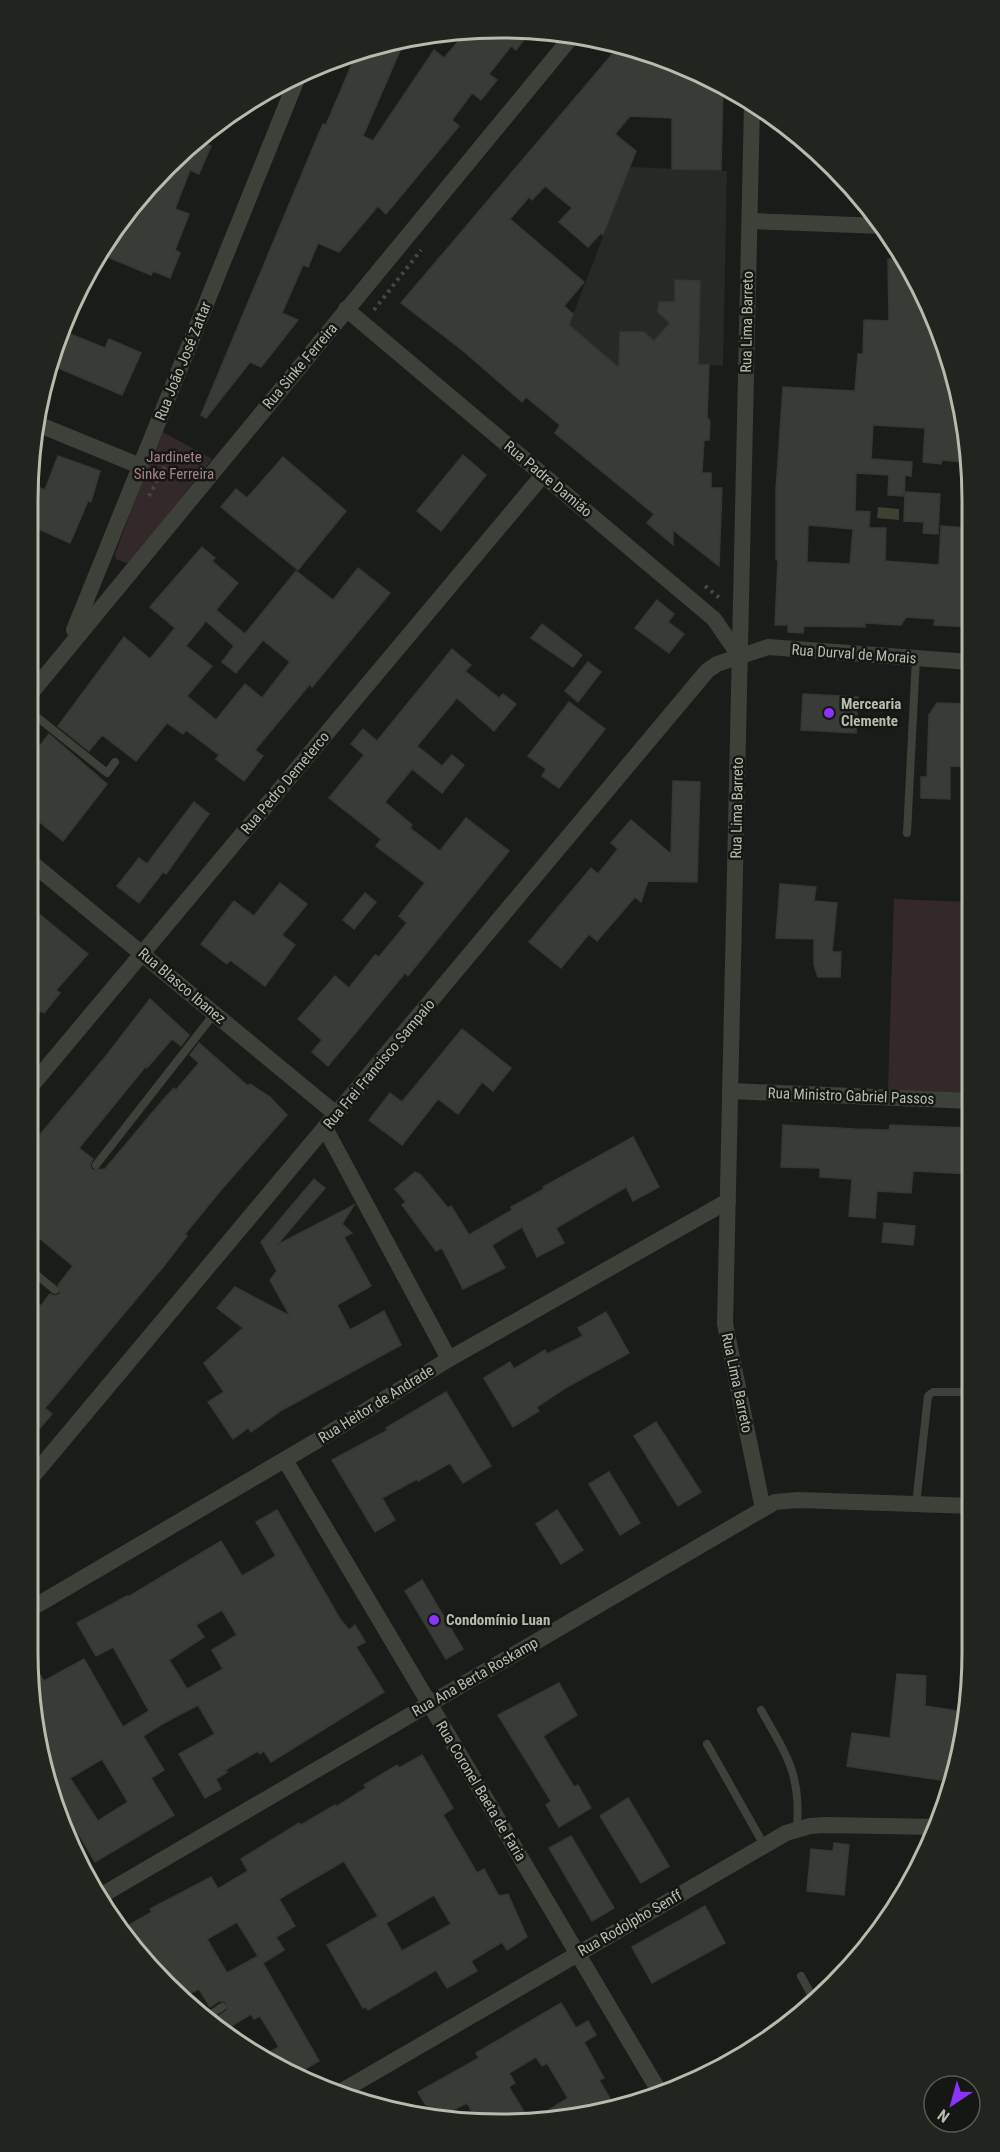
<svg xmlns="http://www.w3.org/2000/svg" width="1000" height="2152" font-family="'Roboto Condensed',sans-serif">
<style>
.built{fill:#262925}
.green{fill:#34292a}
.water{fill:#3d412e}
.building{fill:#383b36;stroke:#343833;stroke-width:1.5;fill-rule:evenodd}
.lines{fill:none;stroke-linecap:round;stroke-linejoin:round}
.path{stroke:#444840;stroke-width:4;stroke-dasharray:3 4.5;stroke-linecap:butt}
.service{stroke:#3d413a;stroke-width:8}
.minor{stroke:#3d413a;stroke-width:16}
.poi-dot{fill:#8a33fa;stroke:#151714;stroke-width:2}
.labels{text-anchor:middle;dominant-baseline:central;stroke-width:5;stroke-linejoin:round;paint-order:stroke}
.street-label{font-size:15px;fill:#b4bcab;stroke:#151714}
.park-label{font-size:15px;fill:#a88288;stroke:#151714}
.poi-label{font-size:15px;font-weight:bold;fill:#b4bcab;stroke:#151714;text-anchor:start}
.rim{fill:none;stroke:#b4bcab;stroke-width:3}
</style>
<rect width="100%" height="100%" fill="#1a1c19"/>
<!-- built -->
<path class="built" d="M630 167 727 171 723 366 709 365 626 375 569 325Z"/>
<!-- green -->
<g class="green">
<path d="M161 431 212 459 129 564 116 559 115 554Z"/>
<path d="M894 899 970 902 971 1094 888 1090Z"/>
</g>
<!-- water -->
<path class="water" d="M878 507 899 509V520L877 518Z"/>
<!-- building -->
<g class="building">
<path d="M499 27 518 29 527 36 516 50 511 46 489 74 497 80 481 100 472 93 452 120 459 126 386 214 378 206 339 252 318 243 308 267 303 265 282 313 298 320 261 367 250 362 206 418 201 415 319 133 323 124 326 125 357 52 406 37 363 136 373 141 434 50 444 58 468 30Z"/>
<path d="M620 45 680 63 723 87 721 170 672 169V118L630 116 615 134 636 151 603 235 601 233 588 247 559 222 572 208 545 186 532 200 529 197 510 219 584 282 564 306 573 314 569 325 619 368 620 332H644L654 341 670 323 658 312 659 302H675V280L700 281 698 365H709L707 417 710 421 709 440H704L702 473H711V488H722L719 566 673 530V545L647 523 654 514 555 433 560 425 526 397 522 402 462 350 401 303Z"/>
<path d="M197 140 211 146 199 174 190 170 175 209 189 214 175 250 180 253 170 278 153 271 151 275 98 253 107 238 141 195 146 197 153 181 165 166Z"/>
<path d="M888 259 903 260 937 319 966 427 963 462 942 460 941 464 923 462 925 428 873 425 871 459 912 462 911 476 905 475 904 496 888 495 889 475 856 473 855 511 870 512 869 528H886L885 561 939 565 941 526 969 528 970 627 934 625 935 619 906 617 901 625 865 623V627L804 626 803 633 788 632V625H775L778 560H776V490L783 387 855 391 858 354H863L864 320 889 321ZM808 525 853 529 850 564 807 562Z"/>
<path d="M60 330 105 348 109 339 141 353 122 395 49 364Z"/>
<path d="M463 455 486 475 441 531 417 511Z"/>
<path d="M58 456 100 471 91 502 88 501 70 543 27 524 29 483 45 490Z"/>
<path d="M283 457 346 511 298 570 221 507 236 489 247 498Z"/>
<path d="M905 492 940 494 938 534 923 533 924 522 904 521Z"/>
<path d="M202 547 215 558 212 561 238 583 216 610 245 634 296 571 333 600 358 568 390 593 312 687 310 684 255 750 263 756 244 781 216 759 219 755 186 730 183 734 167 723 136 761 102 735 89 751 58 726 124 637 150 659 175 628 150 607ZM206 621 234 646 222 662 236 673 263 640 290 662 262 698 245 684 216 720 187 696 212 666 186 646Z"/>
<path d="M657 600 674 614 668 622 684 634 669 653 635 628Z"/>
<path d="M542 624 582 655 573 667 531 638Z"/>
<path d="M452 649 471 665 465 671 499 698 503 694 516 704 494 731 457 698 417 746 442 766 452 755 464 765 442 793 412 769 385 802 412 825 410 828 440 851 466 818 509 851 408 976 405 973 328 1066 312 1052 322 1040 298 1019 335 976 349 988 375 955 379 957 407 923 399 916 425 883 376 846 381 839 329 798 364 755 351 744 363 729 377 741Z"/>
<path d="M588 662 601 672 578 702 565 691Z"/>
<path d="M803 694 858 697 856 733 801 730Z"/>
<path d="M569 702 605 729 559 788 542 776 546 769 528 756Z"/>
<path d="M937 703 969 704 968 767 950 766V799L921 798V777H927L929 715Z"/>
<path d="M49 734 107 784 63 841 27 812V762Z"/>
<path d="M673 781 700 782 697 882 648 881 641 902 635 897 597 941 589 934 561 968 529 942 591 868 598 874 618 849 611 843 631 820 671 854Z"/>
<path d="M194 802 209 814 166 874 163 872 139 903 117 886 139 858 147 864Z"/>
<path d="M280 883 307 904 282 935 295 945 265 986 230 960 227 964 201 944 234 901 254 916Z"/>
<path d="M780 884 816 887 814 901 837 903 832 952H841L840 977H818L814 965V939L776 938Z"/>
<path d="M365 893 376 902 354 929 343 920Z"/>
<path d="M27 912 34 918 38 913 88 954 56 990 60 993 44 1013 41 1011 27 1027Z"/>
<path d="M150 999 189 1035 181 1046 172 1039 147 1068 146 1066 79 1148 93 1159 90 1165 92 1170 105 1169 163 1100 174 1088 176 1090 199 1063 190 1055 199 1043 248 1086 250 1084 270 1097 287 1115 221 1190 185 1234 187 1236 163 1267 45 1408 52 1414 39 1429 27 1419V1295L41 1306 50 1294 55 1296 60 1294 58 1285 73 1266 27 1228V1150L106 1056Z"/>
<path d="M462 1029 511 1068 493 1091 482 1082 458 1114 438 1099 402 1145 369 1120 390 1093 402 1102Z"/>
<path d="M783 1125 855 1129 889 1130 890 1125 971 1128V1174L913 1171 911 1193 877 1191 875 1218 849 1216 852 1179 820 1177V1168L781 1167Z"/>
<path d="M633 1137 659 1187 633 1201 626 1187 556 1228 564 1243 537 1257 522 1227 492 1245 505 1268 463 1289 442 1248 436 1251 402 1205 406 1202 395 1189 415 1172 420 1174 448 1208 451 1206 469 1235 512 1210 511 1207 544 1189 543 1187Z"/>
<path d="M314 1179 325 1188 277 1245 354 1205 342 1224 352 1233 344 1237 371 1286 337 1305 350 1330 384 1311 401 1345 282 1410 251 1432 248 1428 233 1439 208 1402 224 1392 204 1363 243 1328 217 1308 235 1287 290 1316 270 1280 277 1271 261 1242Z"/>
<path d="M884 1223 915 1226 913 1245 882 1242Z"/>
<path d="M606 1312 629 1353 567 1387 537 1407 539 1411 513 1427 484 1378 510 1362 514 1369 545 1350 547 1354 583 1336 578 1328Z"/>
<path d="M446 1392 491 1466 463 1483 450 1463 418 1481 417 1479 382 1498 395 1520 375 1532 332 1460 388 1430 386 1428Z"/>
<path d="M656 1422 701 1492 678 1506 634 1436Z"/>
<path d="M609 1472 640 1523 620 1535 589 1484Z"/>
<path d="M277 1510 340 1619 349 1630 355 1625 365 1642 356 1647 384 1692 271 1762 264 1751 260 1754 258 1751 225 1770 227 1772 216 1779 221 1789 205 1798 179 1754 215 1734 198 1705 162 1724 143 1736 164 1770 151 1778 174 1815 95 1862 71 1821 68 1823 60 1810 64 1808 49 1782 27 1655 44 1681 84 1659 123 1727 149 1711 113 1647 96 1656 77 1623 127 1596 128 1597 221 1541 242 1576 276 1556 256 1522ZM222 1610 237 1635 212 1650 223 1669 187 1689 169 1660 204 1637 196 1625ZM102 1759 128 1802 98 1821 70 1778Z"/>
<path d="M557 1510 583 1550 561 1564 536 1524Z"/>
<path d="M422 1580 463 1649 446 1659 405 1591Z"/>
<path d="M897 1674 926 1676 925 1706 958 1711 952 1753 961 1754 953 1782 847 1766 852 1733 890 1738Z"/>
<path d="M559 1683 577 1715 543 1736 574 1787 578 1785 591 1808 559 1827 546 1805 551 1801 498 1715Z"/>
<path d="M422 1755 453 1808 443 1815 477 1873 484 1869 499 1896 508 1894 527 1937 507 1950 502 1942 471 1961 477 1971 447 1988 436 1970 368 2010 366 2007 363 2008 327 1945 378 1916 344 1861 279 1899 295 1926 276 1937 284 1950 263 1963 319 2061 297 2074 259 2058 279 2047 260 2016 254 2019 251 2014 225 2030 216 2018 227 2010 225 2002 219 2001 210 2007 199 1989 184 1996 157 1974 148 1959 143 1962 132 1947 127 1938 134 1935 129 1925 152 1912 150 1909 211 1877 218 1889 248 1871 241 1859 299 1823 301 1825 335 1805 336 1807 366 1788 364 1785 397 1765 399 1768ZM434 1895 451 1924 402 1951 386 1923ZM237 1922 258 1956 227 1973 207 1939Z"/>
<path d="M628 1798 669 1866 641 1883 600 1816Z"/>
<path d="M571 1836 614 1908 592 1921 549 1848Z"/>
<path d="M834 1843 849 1845 844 1895 807 1891 811 1849 833 1851Z"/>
<path d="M705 1906 725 1943 652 1983 632 1947Z"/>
<path d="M561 2003 576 2028 588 2021 596 2035 584 2042 604 2078 599 2080 615 2107 592 2116 500 2125 479 2123 467 2103 441 2116 425 2104 418 2092 479 2058 476 2053ZM536 2057 542 2066 547 2063 568 2098 530 2122 509 2087 515 2083 509 2073Z"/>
</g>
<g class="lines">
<!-- path -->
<g class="path">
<path d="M374 310 421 250"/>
<path d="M149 496 169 459"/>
<path d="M705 586 721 599"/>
</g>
<!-- service -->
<g class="service">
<path d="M27 709 107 773 115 762"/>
<path d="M907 833 916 658"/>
<path d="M96 1165 214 1014"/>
<path d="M27 1267 55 1290"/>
<path d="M916 1504 928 1396 933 1392H972"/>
<path d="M761 1710C787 1756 801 1774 797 1828"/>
<path d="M707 1744 764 1845"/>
<path d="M801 1976 813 1998"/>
<path d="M208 2016 222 2007"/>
<path d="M729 2064 747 2053"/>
</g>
<!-- minor -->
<g class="minor">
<path d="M752 104 725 1324 763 1509"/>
<path d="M750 221 883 226"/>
<path d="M346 309 714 619 740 657"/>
<path d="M35 423 140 466"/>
<path d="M74 630 299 74"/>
<path d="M27 698 574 34"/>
<path d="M27 859 336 1114"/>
<path d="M27 1091 543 475"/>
<path d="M730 1091 971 1101"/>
<path d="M325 1128 449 1359"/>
<path d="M285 1460 659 2091"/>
<path d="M27 1483 707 671 717 664 768 647 970 662"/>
<path d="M27 1611 318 1440 449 1359 728 1201"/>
<path d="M97 1898 775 1502 798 1500 973 1506"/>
<path d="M342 2091 786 1833 810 1826 826 1825 939 1827"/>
</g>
</g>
<!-- markers -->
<g class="poi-dot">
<circle cx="829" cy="713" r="6"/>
<circle cx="434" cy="1620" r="6"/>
</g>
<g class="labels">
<!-- street labels -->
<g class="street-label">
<text transform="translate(747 322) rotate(-89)">Rua Lima Barreto</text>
<text transform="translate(183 361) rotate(-68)">Rua João José Zattar</text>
<text transform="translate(300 366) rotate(-50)">Rua Sinke Ferreira</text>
<text transform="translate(548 479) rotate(40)">Rua Padre Damião</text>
<text transform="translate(854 654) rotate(4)">Rua Durval de Morais</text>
<text transform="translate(285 783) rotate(-50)">Rua Pedro Demeterco</text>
<text transform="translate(737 808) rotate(-89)">Rua Lima Barreto</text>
<text transform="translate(182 986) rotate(40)">Rua Blasco Ibanez</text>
<text transform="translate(379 1064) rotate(-50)">Rua Frei Francisco Sampaio</text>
<text transform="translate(851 1096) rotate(2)">Rua Ministro Gabriel Passos</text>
<text transform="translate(737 1383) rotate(78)">Rua Lima Barreto</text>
<text transform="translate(376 1404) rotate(-32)">Rua Heitor de Andrade</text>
<text transform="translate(475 1677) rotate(-30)">Rua Ana Berta Roskamp</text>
<text transform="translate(481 1791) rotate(59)">Rua Coronel Baeta de Faria</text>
<text transform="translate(630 1923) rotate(-30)">Rua Rodolpho Senff</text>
</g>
<!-- park labels -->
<g class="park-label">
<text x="174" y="457">Jardinete<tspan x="174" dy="17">Sinke Ferreira</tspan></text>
</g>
<!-- poi labels -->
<g class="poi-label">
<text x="841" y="704">Mercearia<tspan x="841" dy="17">Clemente</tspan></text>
<text x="446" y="1620">Condomínio Luan</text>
</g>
</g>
<!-- crop -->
<path d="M0 0H1000V2152H0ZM500 38H500A462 462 0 0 1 962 500V1652A462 462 0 0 1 500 2114H500A462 462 0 0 1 38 1652V500A462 462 0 0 1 500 38Z" fill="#222420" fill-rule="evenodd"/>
<path class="rim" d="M500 38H500A462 462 0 0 1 962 500V1652A462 462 0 0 1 500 2114H500A462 462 0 0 1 38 1652V500A462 462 0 0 1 500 38Z"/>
<!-- north arrow -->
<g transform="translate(952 2104) rotate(216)"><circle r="28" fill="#151714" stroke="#555950" stroke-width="1.5"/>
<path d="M0-4.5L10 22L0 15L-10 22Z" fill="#8a33fa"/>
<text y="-9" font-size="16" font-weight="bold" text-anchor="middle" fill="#b4bcab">N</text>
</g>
</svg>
